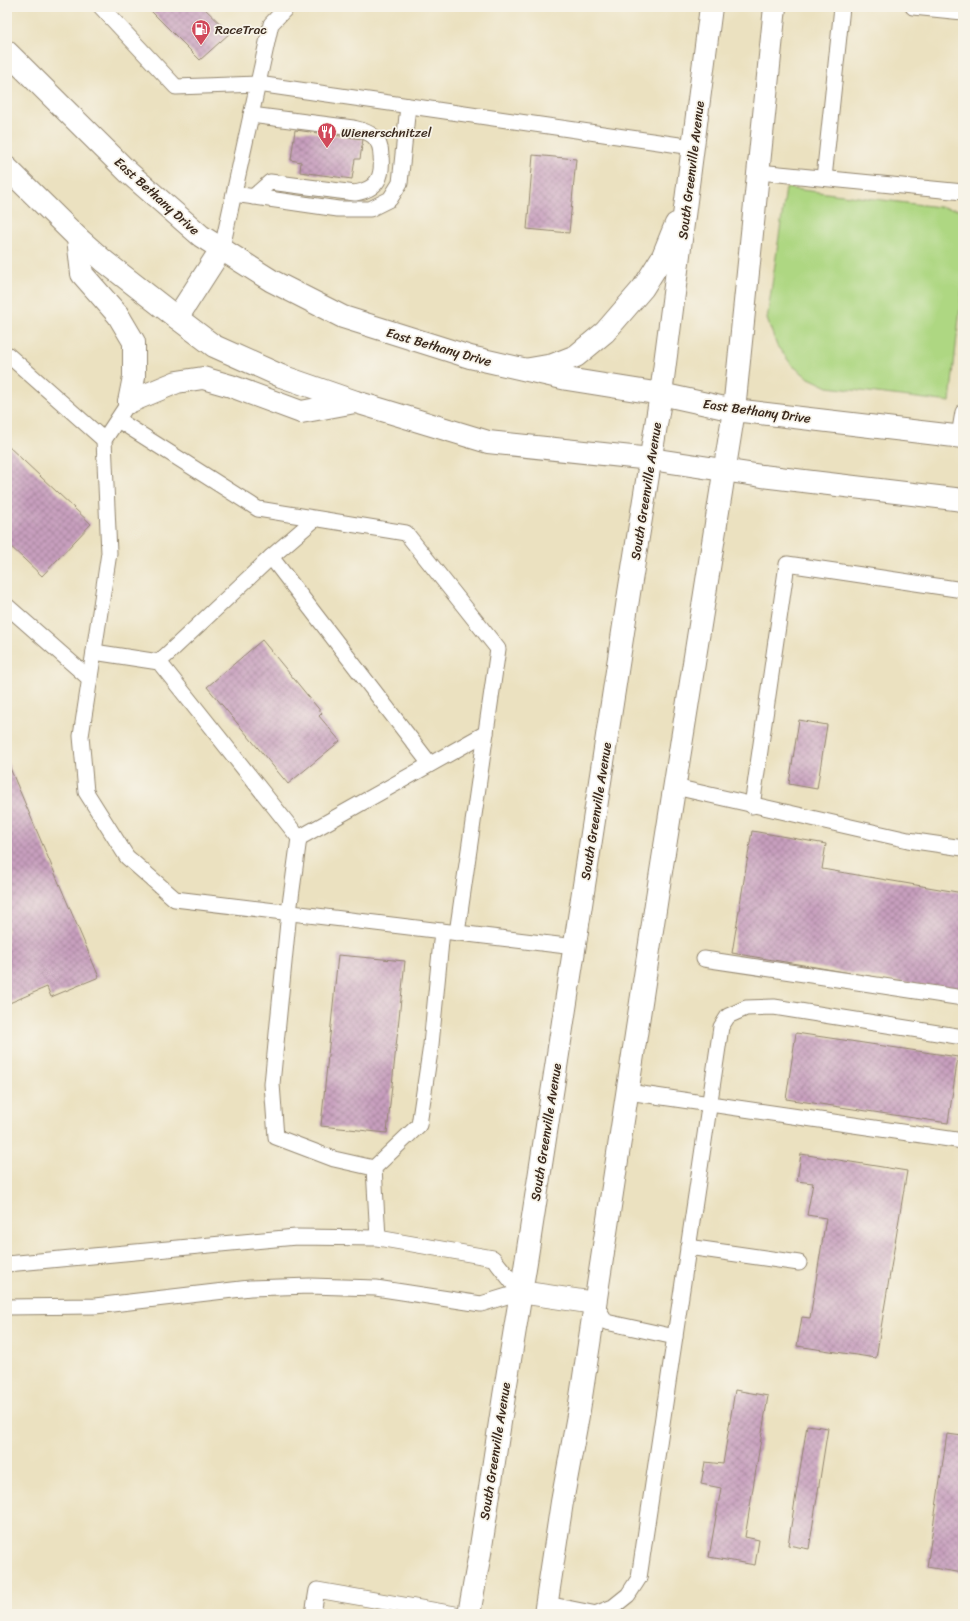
<svg xmlns="http://www.w3.org/2000/svg" width="970" height="1621" font-family="Sriracha,sans-serif">
<style>
.green{fill:#aed782;stroke:#748050}
.building{fill:url(#building-cross-hatch)}
.lines{fill:none;stroke-linecap:round;stroke-linejoin:round}
.service-casing{stroke:#93866f;stroke-width:17}
.secondary-casing{stroke:#93866f;stroke-width:24}
.service{stroke:#fff;stroke-width:15}
.secondary{stroke:#fff;stroke-width:22}
.labels{text-anchor:middle;dominant-baseline:central;stroke-width:3.5;stroke-linejoin:round;paint-order:stroke}
.poi-label{font-size:13px;fill:#3b2a1e;stroke:#f7f3e8;text-anchor:start}
.street-label{font-size:13px;fill:#3b2a1e;stroke:#f7f3e8}
</style>
<defs>
<pattern id="building-cross-hatch" width="8" height="8" patternUnits="userSpaceOnUse"><rect width="8" height="8" fill="#c79fbe"/><path d="M0 0l8 8M0 8l8-8" fill="none" stroke="#a3829a"/></pattern>
</defs>
<rect width="100%" height="100%" fill="#f7f3e8"/>
<filter id="ink" filterUnits="userSpaceOnUse"><feTurbulence type="fractalNoise" baseFrequency=".025" numOctaves="2"/><feDisplacementMap in="SourceGraphic" scale="8" xChannelSelector="R" yChannelSelector="G"/><feConvolveMatrix kernelMatrix="1 2 1 2 8 2 1 2 1" color-interpolation-filters="sRGB"/></filter>
<filter id="wash" filterUnits="userSpaceOnUse"><feTurbulence type="fractalNoise" baseFrequency=".012" numOctaves="4" result="noise"/><feDisplacementMap in="SourceGraphic" scale="16" xChannelSelector="R" yChannelSelector="G"/><feGaussianBlur stdDeviation="0.9" result="paint"/><feColorMatrix in="noise" values="0 0 0 0 0 0 0 0 0 0 0 0 0 0 0 0 0 1.4 0 .05"/><feComposite in="paint" operator="in"/></filter>
<g filter="url(#wash)">
<rect width="100%" height="100%" fill="#ebe1c0"/>
<!-- green -->
<path class="green" d="M786 188 963 210V281L950 402 828 387 807 377 792 365 777 346 767 319Z"/>
<g id="blocks">
<!-- building -->
<g class="building">
<path d="M147 7H203L230 33 200 60Z"/>
<path d="M295 130 363 139 360 159H355L352 179 300 172 301 162 291 160Z"/>
<path d="M533 155 576 159 569 233 527 229Z"/>
<path d="M7 445 91 524 42 576 7 543Z"/>
<path d="M262 640 322 713 319 716 340 741 288 784 207 687Z"/>
<path d="M799 720 827 725 817 789 789 784Z"/>
<path d="M7 761 99 977 51 997 47 987 7 1004Z"/>
<path d="M752 831 826 844 822 869 963 893V992L732 953Z"/>
<path d="M338 955 405 961 387 1133 321 1126Z"/>
<path d="M796 1033 958 1057 948 1123 786 1099Z"/>
<path d="M801 1154 907 1171 876 1358 797 1346 802 1317 810 1318 826 1218 807 1215 813 1183 797 1181Z"/>
<path d="M735 1390 768 1396 745 1537 759 1540 755 1565 709 1557 721 1488 701 1484 705 1462 723 1464Z"/>
<path d="M807 1425 828 1428 809 1549 788 1545Z"/>
<path d="M947 1434 963 1436V1573L927 1567Z"/>
</g>
</g>
</g>
<g filter="url(#ink)">
<use href="#blocks" fill-opacity="0" stroke="#93866f" stroke-width="1"/>
<g class="lines">
<defs>
<g id="service">
<path d="M101 7 176 87 258 84 693 147"/>
<path d="M913 7 963 12"/>
<path d="M251 115 353 128C361 130 367 131 373 136 379 141 381 148 381 156 383 177 378 189 355 193L270 182 253 197"/>
<path d="M759 172 963 192"/>
<path d="M824 178 842 7"/>
<path d="M234 194 338 209H370L390 199 400 183 408 106"/>
<path d="M222 248 271 24 287 7"/>
<path d="M7 354 104 440"/>
<path d="M129 402 104 440 109 553 81 736 86 792 127 857 175 899 575 947"/>
<path d="M118 420 258 509 406 533 498 649 457 933"/>
<path d="M959 436 963 412"/>
<path d="M271 557 315 519"/>
<path d="M7 606 90 679"/>
<path d="M94 652 159 662 299 838 289 912 272 1084 276 1137 334 1159 374 1168"/>
<path d="M159 662 271 557 430 764"/>
<path d="M675 787 908 840 963 848"/>
<path d="M752 806 787 564 963 590"/>
<path d="M299 838 486 733"/>
<path d="M704 959 963 998"/>
<path d="M628 1092 963 1141"/>
<path d="M378 1238 374 1168 419 1125 431 1045 442 931"/>
<path d="M688 1247 799 1263"/>
<path d="M7 1264 296 1237 378 1238 493 1258 520 1292 481 1304 376 1288 310 1286 250 1288 95 1306 7 1307"/>
<path d="M595 1303 606 1322 675 1337"/>
<path d="M547 1604 597 1614"/>
<path d="M313 1614 317 1590 455 1614"/>
<path d="M595 1614 613 1607 628 1595 639 1578 721 1027 728 1016 746 1008 774 1007 963 1037"/>
</g>
<g id="secondary">
<path d="M7 52 129 173 201 236 272 281 343 317 470 357 567 379 661 394 734 410 963 437"/>
<path d="M7 168 78 238 104 261 177 318 214 346 281 376 356 402 488 442 651 459 762 476 963 500"/>
<path d="M78 238 82 274 118 315 134 342V377L129 402"/>
<path d="M177 318 222 248"/>
<path d="M530 369 553 365 576 356 605 332 643 288 663 256 676 224"/>
<path d="M129 402 177 382 203 378 231 386 301 412 355 402"/>
<path d="M520 1292 595 1303"/>
<path d="M469 1614 480 1553 504 1396 526 1262 629 593 661 394 711 7"/>
<path d="M545 1614 562 1502 579 1410 657 897 734 410 775 7"/>
</g>
</defs>
<!-- service casing -->
<use href="#service" class="service-casing"/>
<!-- secondary casing -->
<use href="#secondary" class="secondary-casing"/>
<!-- service -->
<use href="#service" class="service"/>
<!-- secondary -->
<use href="#secondary" class="secondary"/>
</g>
</g>
<!-- icons -->
<defs>
<symbol id="fuel-pin" viewBox="-11 -11 22 30"><path d="M0 17L-7.5 6A9.5 9.5 0 1 1 7.5 6Z" fill="#d1495b" stroke="#f7f3e8"/><path d="M-5.5-6h7V0h2V4h1.3V-2.5L3-4.5l.8-.8L6-3V5H2.5V1h-1V6h-7ZM-4.2-4.7v3.2H.2V-4.7Z" fill="#fff"/></symbol>
<symbol id="restaurant-pin" viewBox="-11 -11 22 30"><path d="M0 17L-7.5 6A9.5 9.5 0 1 1 7.5 6Z" fill="#d1495b" stroke="#f7f3e8"/><path d="M-5-6h1v4h1v-4h1v4h1v-4h1v5L-1.5 .5V6h-2V.5L-5-1ZM5-6V6H3V1.5H1.5Q1.5-4 5-6Z" fill="#fff"/></symbol>
</defs>
<g fill-rule="evenodd">
<use href="#fuel-pin" x="190" y="18" width="22" height="30"/>
<use href="#restaurant-pin" x="316" y="121" width="22" height="30"/>
</g>
<g class="labels">
<!-- poi labels -->
<g class="poi-label">
<text x="215" y="29">RaceTrac</text>
<text x="341" y="132">Wienerschnitzel</text>
</g>
<!-- street labels -->
<g class="street-label">
<text transform="translate(691 170) rotate(-83)">South Greenville Avenue</text>
<text transform="translate(157 196) rotate(42)">East Bethany Drive</text>
<text transform="translate(439 347) rotate(16)">East Bethany Drive</text>
<text transform="translate(757 411) rotate(8)">East Bethany Drive</text>
<text transform="translate(646 491) rotate(-81)">South Greenville Avenue</text>
<text transform="translate(596 811) rotate(-81)">South Greenville Avenue</text>
<text transform="translate(546 1132) rotate(-81)">South Greenville Avenue</text>
<text transform="translate(495 1451) rotate(-81)">South Greenville Avenue</text>
</g>
</g>
<!-- margin -->
<rect width="970" height="1621" fill="none" stroke="#f7f3e8" stroke-width="24"/>
</svg>
